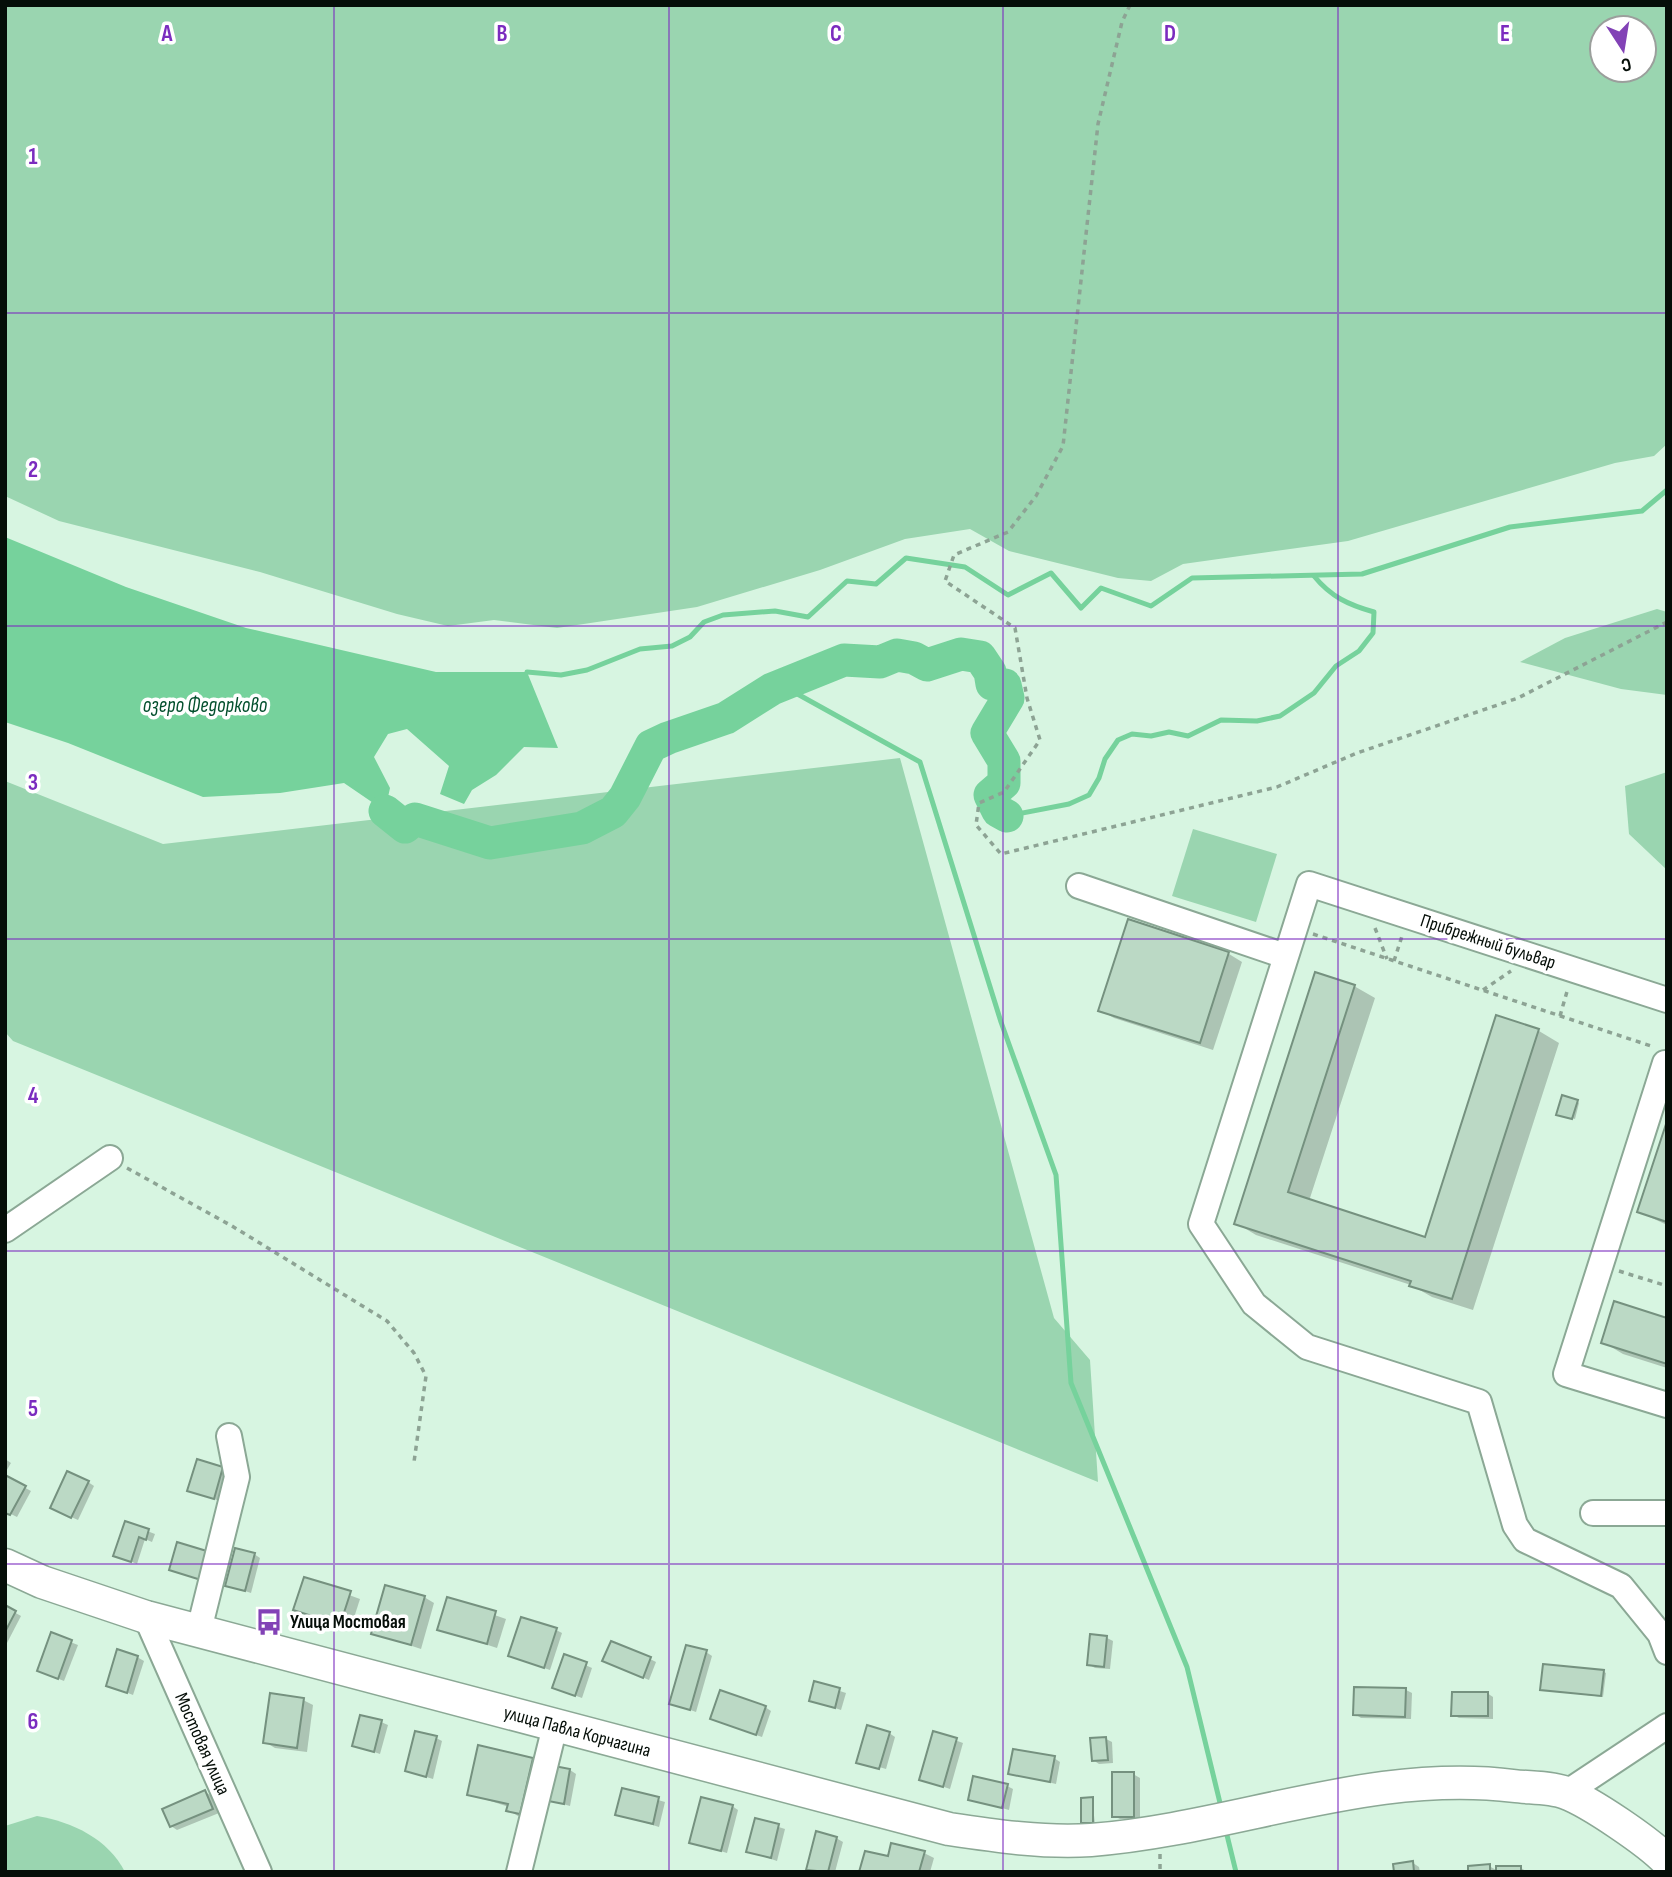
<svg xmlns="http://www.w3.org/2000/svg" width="1672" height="1877" font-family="'Sofia Sans Condensed',sans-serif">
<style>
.green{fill:#9ad5b0;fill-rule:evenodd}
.water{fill:#76d29c}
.shadow{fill:#0003}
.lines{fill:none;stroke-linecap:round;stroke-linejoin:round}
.stream{stroke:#76d29c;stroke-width:5}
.river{stroke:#76d29c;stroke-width:33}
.building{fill:#bbd9c5;stroke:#75917f;stroke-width:2}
.minor-casing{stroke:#8ba895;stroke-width:28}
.major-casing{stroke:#8ba895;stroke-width:35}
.path{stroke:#8da394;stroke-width:3.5;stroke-dasharray:5 5;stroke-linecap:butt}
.minor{stroke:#fff;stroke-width:24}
.major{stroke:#fff;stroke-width:32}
.grid{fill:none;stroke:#7b2cbf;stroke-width:2;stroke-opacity:0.55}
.labels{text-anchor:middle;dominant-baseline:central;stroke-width:7;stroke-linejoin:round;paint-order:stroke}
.street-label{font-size:19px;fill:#050e08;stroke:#fff}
.poi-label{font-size:19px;font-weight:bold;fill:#050e08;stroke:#fff;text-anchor:start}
.water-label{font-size:21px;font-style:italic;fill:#04502e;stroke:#fff}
.grid-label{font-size:23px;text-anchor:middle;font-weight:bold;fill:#7b2cbf;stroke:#fff;stroke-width:7;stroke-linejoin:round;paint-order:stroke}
</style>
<rect width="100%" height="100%" fill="#d7f5e1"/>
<!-- green -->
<g class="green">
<path d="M5 5H1667V444L1654 456 1615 463 1348 541 1183 564 1151 581 1118 578 1009 551 970 529 905 539 820 570 697 607 557 628 494 620 448 626 397 614 260 572 59 521 5 496ZM1602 28H1644V70H1602Z"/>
<path d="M1657 609 1667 612V695L1621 689 1520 662 1565 638Z"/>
<path d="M900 758 1054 1318 1090 1360 1098 1482 13 1041 5 1032V781L163 844Z"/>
<path d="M1667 772V870L1629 834 1625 786Z"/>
<path d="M1193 829 1277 854 1256 922 1172 896Z"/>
<path d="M37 1816C73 1822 108 1839 125 1872H5V1826Z"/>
</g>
<!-- water -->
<path class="water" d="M5 537 126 587 246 628 436 672H527L558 748 524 747 496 775 472 790 464 804 440 794 449 766 407 729 388 734 374 757 390 788 385 811 344 783 280 793 203 797 68 743 5 722Z"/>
<!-- shadow -->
<g class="shadow">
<path d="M1129 922 1229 954 1242 962 1213 1050 1114 1018 1100 1010Z"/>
<path d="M1354 986 1375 998 1309 1201 1426 1239 1497 1018 1539 1031 1559 1043 1473 1310 1432 1297 1411 1285 1256 1235 1236 1223Z"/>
<path d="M1577 1101 1579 1103 1575 1119 1561 1115Z"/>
<path d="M1667 1127V1225L1639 1212Z"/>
<path d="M1667 1320V1368L1623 1354 1603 1342Z"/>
<path d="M5 1459 11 1463 5 1473Z"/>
<path d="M198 1461 229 1472 220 1501 195 1493Z"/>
<path d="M5 1477 31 1491 17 1517 5 1511Z"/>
<path d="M88 1482 94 1486 78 1520 58 1511Z"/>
<path d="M126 1523 155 1534 152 1542 145 1539 137 1564 116 1555Z"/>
<path d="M254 1554 260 1558 251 1593 227 1585Z"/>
<path d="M305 1579 360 1599 350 1630 296 1609Z"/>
<path d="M424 1597 434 1603 421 1649 373 1633Z"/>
<path d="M448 1599 506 1619 497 1648 439 1629Z"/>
<path d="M5 1607 21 1616 7 1643 5 1642Z"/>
<path d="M556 1630 562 1633 550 1670 510 1656Z"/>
<path d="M52 1635 78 1645 64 1681 39 1671Z"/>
<path d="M1107 1638 1113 1641 1110 1669 1095 1668 1088 1664Z"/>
<path d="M706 1652 712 1656 696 1712 671 1703Z"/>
<path d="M565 1656 592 1668 582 1698 560 1690Z"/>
<path d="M137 1657 144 1661 133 1695 108 1685Z"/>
<path d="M650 1659 656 1662 649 1680 611 1664Z"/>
<path d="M1604 1672 1606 1673 1603 1697 1544 1690Z"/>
<path d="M815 1683 846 1693 841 1710 811 1700Z"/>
<path d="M1406 1690 1412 1693 1411 1719 1361 1718 1355 1714Z"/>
<path d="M1487 1693 1493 1697V1719L1459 1718 1453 1715Z"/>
<path d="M303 1700 313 1705 307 1752 275 1748 265 1742Z"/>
<path d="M765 1707 771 1711 762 1737 718 1722Z"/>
<path d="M381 1722 388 1725 380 1754 354 1745Z"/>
<path d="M889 1733 895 1737 886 1769 862 1762Z"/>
<path d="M935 1733 963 1743 950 1789 921 1779Z"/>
<path d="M436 1738 442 1741 433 1779 407 1771Z"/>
<path d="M1106 1739 1112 1742 1113 1763 1099 1764 1093 1760Z"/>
<path d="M1054 1758 1060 1762 1056 1784 1010 1773Z"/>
<path d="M532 1760 542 1766 530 1818 518 1816 508 1810 509 1807 469 1794Z"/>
<path d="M570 1770 576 1774 570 1806 545 1799Z"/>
<path d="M1133 1774 1140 1778V1819H1120L1114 1816Z"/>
<path d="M1007 1786 1013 1789 1009 1810 970 1799Z"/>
<path d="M623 1790 665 1802 659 1827 617 1814Z"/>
<path d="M205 1792 212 1796 219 1813 177 1830 171 1826Z"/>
<path d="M1092 1799 1095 1824H1085L1083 1822Z"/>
<path d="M732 1806 738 1810 727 1853 691 1842Z"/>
<path d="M756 1820 785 1829 777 1861 748 1851Z"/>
<path d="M836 1838 843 1842 835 1872 808 1870Z"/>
<path d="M924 1853 934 1858 930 1872H861L889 1858Z"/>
<path d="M1413 1863 1419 1867 1420 1872H1395Z"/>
<path d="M1489 1866 1498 1871 1521 1868 1527 1872H1470Z"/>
</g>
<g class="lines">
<!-- stream -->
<g class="stream">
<path d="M527 672 561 675 587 670 640 649 672 646 690 637 704 622 723 615 775 611 808 617 847 581 876 584 906 558 965 567 1008 595 1051 573 1081 608 1101 588 1151 606 1192 578 1362 574 1510 527 1642 511 1667 490"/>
<path d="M783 686 920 762 1001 1022 1056 1175 1071 1383 1187 1667 1221 1807"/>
<path d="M1007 816 1069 804 1089 795 1099 778 1105 759 1118 740 1132 734 1151 736 1169 732 1188 736 1221 720 1257 721 1280 716 1314 693 1336 666 1359 651 1373 633 1374 612C1349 605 1331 597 1314 576"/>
<path d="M1225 1827 1236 1872"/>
</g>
<!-- river -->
<path class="river" d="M385 811 405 827 415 819 490 843 582 828 613 812 625 797 651 746 668 738 726 718 772 689 844 660 880 662 897 655 914 658 927 665 961 654 980 657 990 672 992 684 1005 685 1008 698 987 733 1004 761V783L990 795 998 811 1007 816"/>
</g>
<!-- building -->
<g class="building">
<path d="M1128 919 1229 952 1200 1043 1098 1011Z"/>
<path d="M1315 972 1355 985 1288 1192 1425 1237 1496 1015 1539 1029 1452 1299 1409 1286 1411 1281 1234 1224Z"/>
<path d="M1562 1095 1578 1100 1572 1119 1556 1115Z"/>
<path d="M1667 1121V1222L1637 1212Z"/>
<path d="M1614 1301 1667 1318V1364L1601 1343Z"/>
<path d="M197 1459 223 1467 214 1499 187 1491Z"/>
<path d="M67 1471 89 1481 71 1518 50 1508Z"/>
<path d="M5 1475 26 1486 10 1515 5 1513Z"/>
<path d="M125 1521 149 1529 146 1540 139 1537 131 1562 113 1556Z"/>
<path d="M177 1542 210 1552 201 1580 169 1570Z"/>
<path d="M235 1548 255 1553 245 1591 225 1586Z"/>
<path d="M304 1577 351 1591 340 1625 293 1610Z"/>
<path d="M385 1585 425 1596 411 1645 371 1634Z"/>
<path d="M447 1597 496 1611 487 1644 437 1630Z"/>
<path d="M5 1605 16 1611 5 1632Z"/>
<path d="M521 1617 557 1628 544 1668 508 1656Z"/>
<path d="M51 1632 72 1640 58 1679 37 1671Z"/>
<path d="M1090 1634 1107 1636 1104 1667 1087 1665Z"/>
<path d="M611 1641 651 1657 643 1678 602 1661Z"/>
<path d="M686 1645 707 1650 690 1710 669 1704Z"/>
<path d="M117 1649 138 1656 127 1693 106 1686Z"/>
<path d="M564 1654 587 1662 575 1696 552 1688Z"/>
<path d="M1543 1664 1604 1670 1601 1696 1540 1690Z"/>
<path d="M814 1681 840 1688 835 1708 809 1701Z"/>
<path d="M1354 1687 1406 1688 1405 1717 1353 1715Z"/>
<path d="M720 1690 766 1706 756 1735 710 1719Z"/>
<path d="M1452 1692H1488V1716H1451Z"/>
<path d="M270 1693 304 1698 297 1748 263 1743Z"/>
<path d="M360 1715 382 1720 374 1752 352 1746Z"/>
<path d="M867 1725 890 1732 879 1769 856 1763Z"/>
<path d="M415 1731 437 1736 426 1777 405 1771Z"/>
<path d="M933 1731 957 1738 943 1787 919 1780Z"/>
<path d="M1106 1737 1108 1760 1092 1761 1090 1738Z"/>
<path d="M478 1745 533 1758 520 1814 506 1811 508 1804 467 1795Z"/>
<path d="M1013 1749 1055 1756 1050 1782 1008 1774Z"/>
<path d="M549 1765 570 1769 564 1804 543 1800Z"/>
<rect x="1112" y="1772" width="22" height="45"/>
<path d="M973 1776 1008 1784 1002 1808 968 1800Z"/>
<path d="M622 1788 659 1797 653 1824 615 1815Z"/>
<path d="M205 1790 213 1809 170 1827 162 1809Z"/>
<path d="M701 1797 733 1805 721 1851 689 1843Z"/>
<path d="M1093 1797V1823H1081V1798Z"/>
<path d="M755 1818 779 1824 771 1858 746 1852Z"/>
<path d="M816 1831 837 1837 828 1872 806 1870Z"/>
<path d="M891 1843 925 1851 919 1872H859L865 1851 888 1856Z"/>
<path d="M1413 1861 1414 1872H1394L1393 1864Z"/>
<path d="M1490 1864V1872H1468V1866Z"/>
<rect x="1496" y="1866" width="25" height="6"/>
</g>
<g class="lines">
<defs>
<g id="minor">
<path d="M1079 886 1285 956"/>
<path d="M1667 1000 1309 884 1201 1224 1254 1304 1307 1347 1479 1402 1515 1525 1525 1540 1621 1586 1660 1634 1667 1652"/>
<path d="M1665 1063 1566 1374 1667 1405"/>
<path d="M5 1230 110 1158"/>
<path d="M1593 1513H1667"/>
<path d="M146 1617 259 1872"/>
<path d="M199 1630 237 1477 229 1436"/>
<path d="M1566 1793 1667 1726"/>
<path d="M519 1872 555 1726"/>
</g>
<path id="major" d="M5 1565 42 1582 146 1617 949 1829C996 1836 1043 1843 1091 1840 1233 1829 1371 1768 1514 1786 1530 1788 1551 1787 1566 1793 1590 1802 1649 1842 1667 1861"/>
</defs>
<!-- minor casing -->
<use href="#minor" class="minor-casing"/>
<!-- major casing -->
<use href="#major" class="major-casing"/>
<!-- path -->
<g class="path">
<path d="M1130 5 1122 22 1098 124 1063 446 1036 496 1008 532 954 555 945 581 1015 628 1027 698 1040 740 1004 792 979 803 976 825 1001 854 1277 787 1357 753 1518 698 1667 622"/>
<path d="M1375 928 1387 959"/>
<path d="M1313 934 1651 1046"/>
<path d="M1394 961 1402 936"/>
<path d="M1483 990 1511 971"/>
<path d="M1560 1016 1568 988"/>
<path d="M127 1168 232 1226 387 1321 414 1353 426 1376 414 1462"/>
<path d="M1619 1271 1667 1286"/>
<path d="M1160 1854V1872"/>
</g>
<!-- minor -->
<use href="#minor" class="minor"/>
<!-- major -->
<use href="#major" class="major"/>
</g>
<!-- grid -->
<path class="grid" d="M334 5V1872M669 5V1872M1003 5V1872M1338 5V1872M5 313H1667M5 626H1667M5 939H1667M5 1251H1667M5 1564H1667"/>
<!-- icons -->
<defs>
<symbol id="bus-bare" viewBox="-9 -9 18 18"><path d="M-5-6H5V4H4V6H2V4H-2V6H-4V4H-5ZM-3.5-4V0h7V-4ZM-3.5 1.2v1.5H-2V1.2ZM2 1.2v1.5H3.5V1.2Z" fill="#8242b6" stroke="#fff" stroke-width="2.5" paint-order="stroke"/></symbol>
</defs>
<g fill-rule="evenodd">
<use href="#bus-bare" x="250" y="1603" width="38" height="38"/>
</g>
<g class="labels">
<!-- street labels -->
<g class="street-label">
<text transform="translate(1488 942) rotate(18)">Прибрежный бульвар</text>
<text transform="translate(577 1732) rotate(15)">улица Павла Корчагина</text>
<text transform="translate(202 1744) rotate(66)">Мостовая улица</text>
</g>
<!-- poi labels -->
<g class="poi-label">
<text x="290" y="1622">Улица Мостовая</text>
</g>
<!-- water labels -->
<g class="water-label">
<text x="205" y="705">озеро Федорково</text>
</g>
</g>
<g class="grid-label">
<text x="167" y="41">A</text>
<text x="502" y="41">B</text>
<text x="836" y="41">C</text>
<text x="1170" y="41">D</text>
<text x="1505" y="41">E</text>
<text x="33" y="164">1</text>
<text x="33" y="477">2</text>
<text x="33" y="790">3</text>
<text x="33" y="1103">4</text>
<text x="33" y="1416">5</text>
<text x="33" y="1729">6</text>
</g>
<!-- border -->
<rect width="1672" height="1877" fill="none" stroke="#050e08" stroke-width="14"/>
<!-- north arrow -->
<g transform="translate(1623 49) rotate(168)"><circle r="33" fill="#ffffff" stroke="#9b9f9c" stroke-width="2"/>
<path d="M0-5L12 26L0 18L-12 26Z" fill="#8242b6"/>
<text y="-10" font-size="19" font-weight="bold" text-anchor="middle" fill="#050e08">С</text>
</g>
</svg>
